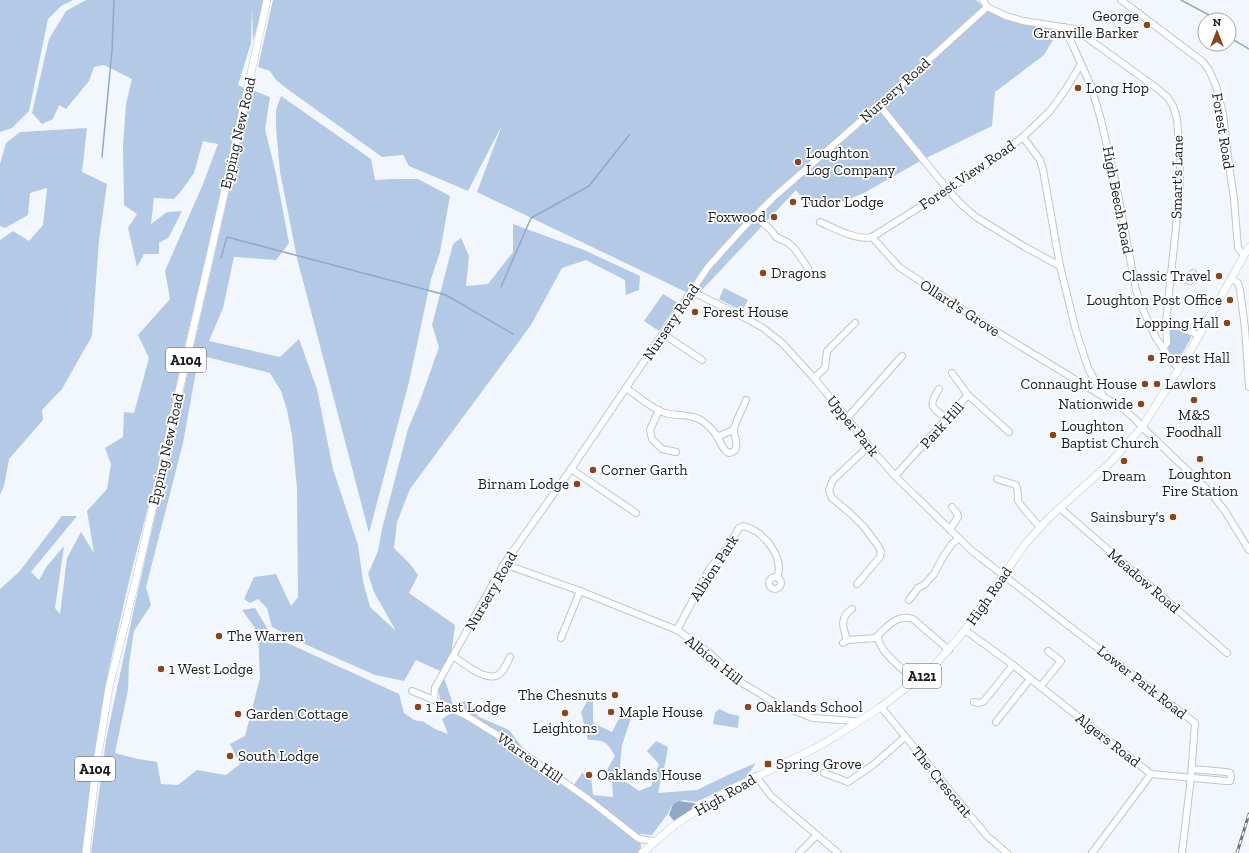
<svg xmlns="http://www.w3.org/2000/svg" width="1249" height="853" font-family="'Zilla Slab',serif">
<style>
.green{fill:#b3c9e5}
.water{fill:#92a8c4}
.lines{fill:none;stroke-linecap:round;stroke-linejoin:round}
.stream{stroke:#92a8c4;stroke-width:1.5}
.minor-casing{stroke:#bdc6d1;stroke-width:8}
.major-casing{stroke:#bdc6d1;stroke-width:8}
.minor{stroke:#fff;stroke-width:6}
.major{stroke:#fff;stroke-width:7}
.rail-casing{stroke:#73777c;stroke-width:3}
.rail{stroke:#fff;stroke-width:1.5;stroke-dasharray:4.5;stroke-linecap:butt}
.poi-dot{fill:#8b451d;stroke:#fff;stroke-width:1.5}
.labels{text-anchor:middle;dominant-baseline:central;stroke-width:3.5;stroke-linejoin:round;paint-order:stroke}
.shield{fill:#fff;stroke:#5e6063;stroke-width:1}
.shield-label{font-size:14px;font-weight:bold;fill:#191c20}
.poi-label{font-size:15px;fill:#191c20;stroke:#fff;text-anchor:start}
.street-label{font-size:15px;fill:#191c20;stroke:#fff}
</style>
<rect width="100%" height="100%" fill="#f2f7fe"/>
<!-- green -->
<g class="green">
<path d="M0 0H73L61 6 48 19 29 111 12 128 0 132Z"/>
<path d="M86 0H264L259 21 253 40 252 8 251 43 238 85 244 88 241 104 213 229 186 341 162 453 130 577 108 673 97 738 82 853H0V589L19 572 62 516H77L31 572 39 580 47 566 64 546 55 608 60 614 67 558 81 532 94 553 87 511 107 489 111 464 105 448 123 437 124 412 134 413 149 358 138 335 170 299 165 271 203 184 218 144 203 141 194 173 182 190 174 199 154 198 151 224 167 212 182 211 169 237 159 243V254H144L137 267 128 228 137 214 124 205 123 146 126 104 132 79 104 65 94 67 89 81 66 109 59 105 53 119 42 124 32 113 49 39 66 11Z"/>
<path d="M273 0H976L988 11 1001 16 1060 28 1044 55 995 92 992 126 922 160 864 193 828 208 809 207 796 190 701 291 693 302 686 292 477 192 502 125 468 191 409 166 403 155 382 157 286 88 276 80 270 71 258 67Z"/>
<path d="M252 90 270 97 265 129 276 174 289 243 276 260 234 257 223 308 209 341 280 357 299 339 317 389 333 469 358 545 363 581 370 607 396 631 374 592 368 574 378 551 382 529 408 429 421 398 439 347 432 325 453 244 461 238 469 256 466 286 488 284 513 252V224L584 250 640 276 639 290 626 295 625 280 586 260 562 268 531 325 410 489 397 522 394 548 410 564 418 575 409 593 455 625 451 655 440 671 416 660 404 681 375 675 307 645 272 627 267 608 258 599 250 603 244 599 254 577 276 574 291 606 298 597 297 489 292 435 287 410 281 391 270 373 199 355 183 443 146 587 151 605 134 631 129 664 128 690 115 753 138 759 157 762 161 784 178 785 197 770 226 775 240 764 230 744 245 736 260 678 258 632 242 610 255 608 272 636 399 694 404 713 414 720 424 722 435 729 448 734 442 719 453 712 441 704 438 688 444 678 453 704 466 701 479 717 509 730 537 767 572 788 582 773 591 777 593 795 613 797 612 781 604 775 615 756C607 742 605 740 588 740L581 712 593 691V723L612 732 624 709 633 712 622 745 619 777 639 791 651 786 659 764 647 751 656 741 668 747 665 764 658 793 697 790 730 774 756 763 745 779 696 802 683 800 673 804 667 815 652 835 637 834 641 845 640 853H91L106 740 135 604Z"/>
<path d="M281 96 371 159 375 180 394 179H418L450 196 440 252 431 279 409 382 369 533 297 258 280 172 276 128V110Z"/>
<path d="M87 128 82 172 107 184 99 240 92 336 62 389 42 410 43 420 9 459 4 486 0 495V240L13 231 29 241 43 225 47 188 30 193 28 215 5 228 0 226V164L6 143 20 132Z"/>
<path d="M724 288 748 300 742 311 719 299Z"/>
<path d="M663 294 678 303 659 331 644 321Z"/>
<path d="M1170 326 1191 336 1190 340 1179 359H1175L1167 347 1168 329Z"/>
<path d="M719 709 730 714 739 716 738 728 713 724 715 713Z"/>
</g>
<!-- water -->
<path class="water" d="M679 801 694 803 697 806 674 821 669 815 673 804Z"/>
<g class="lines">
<!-- stream -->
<g class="stream">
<path d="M1181 0 1211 16 1214 20"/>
<path d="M1229 37 1249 49"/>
<path d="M102 157 112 50 114 0"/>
<path d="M221 258 227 237 446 295 513 334"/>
<path d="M501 287 531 218 589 186 630 134"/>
</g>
<defs>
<g id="minor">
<path d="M983 0 987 7 1006 16 1023 21 1075 29 1158 89 1168 98 1173 106 1177 119 1180 159V189L1166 322 1167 343 1163 348"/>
<path d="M1121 0 1203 62 1209 70 1216 86 1223 114 1229 165 1234 199 1238 248 1244 255"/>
<path d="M1064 27 1074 48 1091 86 1101 120 1117 189 1136 290 1144 312 1156 338 1172 362 1179 368"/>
<path d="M879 105 948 190 963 206 976 217 1025 247 1060 266"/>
<path d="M1023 137 1040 160 1043 170 1060 266 1076 331 1088 368 1103 396"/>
<path d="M755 216 770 229 776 237 787 242 794 248 808 268"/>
<path d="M820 222C834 228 857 241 872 237L982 168 1023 137 1050 111 1066 89 1081 64"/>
<path d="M872 237 899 267 989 327 1122 408 1135 419 1142 427 1211 493 1225 511 1249 550"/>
<path d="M1171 276 1190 281 1193 273"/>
<path d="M1231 278 1238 283 1240 290 1245 328 1249 387"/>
<path d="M691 291 749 320 763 328 782 343 814 378 847 418 869 446 895 476 972 551 1195 723 1191 777 1182 853"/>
<path d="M1166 322 1199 335"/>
<path d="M663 334 702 360"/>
<path d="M952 373 968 395"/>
<path d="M814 378 825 368 827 351 855 323"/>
<path d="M626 388C638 396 652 409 665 413 676 416 689 414 699 419 706 423 713 430 717 436 721 442 722 450 729 453 743 451 733 436 734 429 734 426 744 405 746 400"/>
<path d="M939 389C927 407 932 408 948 419"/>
<path d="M659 410 650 430 652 439 662 449 676 452"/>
<path d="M847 418 902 356"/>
<path d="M717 437 733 430"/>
<path d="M571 469 636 513"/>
<path d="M895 476 968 395 1009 432"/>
<path d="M997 479 1016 485C1019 493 1017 493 1018 500 1018 503 1037 524 1040 527"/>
<path d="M1060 508 1227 653"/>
<path d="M950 529 958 517 957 513 952 507"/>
<path d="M504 564 580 591 677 630 706 650 742 683 779 705 813 718 854 721 857 722"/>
<circle cx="775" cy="583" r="6"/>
<path d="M857 584 880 557 881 551 876 543 864 527 851 514 832 498 829 490 833 480 869 446"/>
<path d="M909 600 918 588 925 584 934 574 943 557 952 544 959 538"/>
<path d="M677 630 710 568 727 548 739 528 743 526C763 530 785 557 777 578"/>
<path d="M965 630 1013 665 1151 774 1226 781H1230L1231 777 1230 773 1226 772 1192 769"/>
<path d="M561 638 580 591"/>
<path d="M847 640C843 627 839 618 852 609"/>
<path d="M843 643 847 640 877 638"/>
<path d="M453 656C463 663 486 682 498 675 504 672 507 662 510 657"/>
<path d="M916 681C904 670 877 651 878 635 889 625 897 614 913 619L949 650"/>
<path d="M1040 687 1061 661 1048 651"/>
<path d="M412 691 434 700 465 715 499 736 588 799 639 839 655 841"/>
<path d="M434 700 435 688 504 564 571 469 708 267 743 228 774 197 879 105 987 7"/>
<path d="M974 702 979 703 984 701 1013 665"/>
<path d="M881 707 987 836 1007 853"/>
<path d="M996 722 1030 679"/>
<path d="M824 773 848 782 873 765 905 737"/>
<path d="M756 776 771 796 838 853"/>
<path d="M799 853 817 835"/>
<path d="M1092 853 1151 774"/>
</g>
<g id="major">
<path d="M86 853 96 768 109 687 122 636 137 575 235 146 267 0"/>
<path d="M642 853 676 824 699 809 727 791 814 749 836 736 881 707 934 666 965 630 1026 543 1049 518 1110 463 1142 427 1189 353 1249 247"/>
</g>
</defs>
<!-- minor casing -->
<use href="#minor" class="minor-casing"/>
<!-- major casing -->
<use href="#major" class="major-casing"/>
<!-- minor -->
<use href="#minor" class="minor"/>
<!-- major -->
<use href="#major" class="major"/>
<defs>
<path id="rail" d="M1237 853 1249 814"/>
</defs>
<!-- rail casing -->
<use href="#rail" class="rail-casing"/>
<!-- rail -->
<use href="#rail" class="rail"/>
</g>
<!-- markers -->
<g class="poi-dot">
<circle cx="1147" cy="25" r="4"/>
<circle cx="1078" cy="88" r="4"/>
<circle cx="798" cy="162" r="4"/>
<circle cx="793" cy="202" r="4"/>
<circle cx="774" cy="217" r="4"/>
<circle cx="763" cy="273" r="4"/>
<circle cx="1219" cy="276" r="4"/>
<circle cx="1230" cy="300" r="4"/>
<circle cx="695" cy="312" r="4"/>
<circle cx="1227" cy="323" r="4"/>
<circle cx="1151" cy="358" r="4"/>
<circle cx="1145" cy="384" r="4"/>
<circle cx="1157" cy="384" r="4"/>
<circle cx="1194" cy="400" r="4"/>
<circle cx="1141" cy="404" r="4"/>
<circle cx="1053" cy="435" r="4"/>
<circle cx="1200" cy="459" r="4"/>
<circle cx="1124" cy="461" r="4"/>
<circle cx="593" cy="470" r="4"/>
<circle cx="577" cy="484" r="4"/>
<circle cx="1173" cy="517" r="4"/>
<circle cx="219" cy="636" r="4"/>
<circle cx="161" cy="669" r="4"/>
<circle cx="615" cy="695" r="4"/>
<circle cx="418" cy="707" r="4"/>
<circle cx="748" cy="707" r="4"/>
<circle cx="611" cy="712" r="4"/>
<circle cx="565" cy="713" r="4"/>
<circle cx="238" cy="714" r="4"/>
<circle cx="230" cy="756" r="4"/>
<rect x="764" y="760" width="8" height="8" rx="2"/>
<circle cx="589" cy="775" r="4"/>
</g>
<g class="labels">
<!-- shield labels -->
<g class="shield">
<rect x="166" y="348" width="40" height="24" rx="3"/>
<rect x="903" y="664" width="38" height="24" rx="3"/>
<rect x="75" y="757" width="40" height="24" rx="3"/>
</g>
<g class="shield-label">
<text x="186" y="360">A104</text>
<text x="922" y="676">A121</text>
<text x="95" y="769">A104</text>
</g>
<!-- poi labels -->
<g class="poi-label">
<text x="1139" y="16" text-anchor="end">George<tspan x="1139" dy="17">Granville Barker</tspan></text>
<text x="1086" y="88">Long Hop</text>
<text x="806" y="153">Loughton<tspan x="806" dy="17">Log Company</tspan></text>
<text x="801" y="202">Tudor Lodge</text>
<text x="766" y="217" text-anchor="end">Foxwood</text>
<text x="771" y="273">Dragons</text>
<text x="1211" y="276" text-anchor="end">Classic Travel</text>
<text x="1222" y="300" text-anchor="end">Loughton Post Office</text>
<text x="703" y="312">Forest House</text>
<text x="1219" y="323" text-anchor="end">Lopping Hall</text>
<text x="1159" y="358">Forest Hall</text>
<text x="1137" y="384" text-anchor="end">Connaught House</text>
<text x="1165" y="384">Lawlors</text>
<text x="1133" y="404" text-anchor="end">Nationwide</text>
<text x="1194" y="415" text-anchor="middle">M&amp;S<tspan x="1194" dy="17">Foodhall</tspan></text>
<text x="1061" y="426">Loughton<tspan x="1061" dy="17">Baptist Church</tspan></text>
<text x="601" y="470">Corner Garth</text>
<text x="1200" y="474" text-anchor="middle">Loughton<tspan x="1200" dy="17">Fire Station</tspan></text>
<text x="1124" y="476" text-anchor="middle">Dream</text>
<text x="569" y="484" text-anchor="end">Birnam Lodge</text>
<text x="1165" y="517" text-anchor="end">Sainsbury's</text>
<text x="227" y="636">The Warren</text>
<text x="169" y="669">1 West Lodge</text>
<text x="607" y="695" text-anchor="end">The Chesnuts</text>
<text x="426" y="707">1 East Lodge</text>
<text x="756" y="707">Oaklands School</text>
<text x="619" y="712">Maple House</text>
<text x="246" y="714">Garden Cottage</text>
<text x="565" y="728" text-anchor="middle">Leightons</text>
<text x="238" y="756">South Lodge</text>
<text x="776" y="764">Spring Grove</text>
<text x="597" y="775">Oaklands House</text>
</g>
<!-- street labels -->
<g class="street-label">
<text transform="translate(895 90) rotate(-42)">Nursery Road</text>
<text transform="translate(1223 131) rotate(81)">Forest Road</text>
<text transform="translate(238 133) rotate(-77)">Epping New Road</text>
<text transform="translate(967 175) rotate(-34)">Forest View Road</text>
<text transform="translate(1177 177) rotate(-89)">Smart's Lane</text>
<text transform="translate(1118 200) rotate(79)">High Beech Road</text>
<text transform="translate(960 308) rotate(33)">Ollard's Grove</text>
<text transform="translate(671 322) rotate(-56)">Nursery Road</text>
<text transform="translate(942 425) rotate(-48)">Park Hill</text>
<text transform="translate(853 426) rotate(51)">Upper Park</text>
<text transform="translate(166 449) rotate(-77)">Epping New Road</text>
<text transform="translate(714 568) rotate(-57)">Albion Park</text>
<text transform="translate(1144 581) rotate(41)">Meadow Road</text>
<text transform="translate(491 591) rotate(-60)">Nursery Road</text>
<text transform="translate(989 596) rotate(-55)">High Road</text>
<text transform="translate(714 660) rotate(39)">Albion Hill</text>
<text transform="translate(1142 682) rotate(38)">Lower Park Road</text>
<text transform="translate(1108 740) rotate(38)">Algers Road</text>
<text transform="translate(530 758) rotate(35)">Warren Hill</text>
<text transform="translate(942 782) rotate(51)">The Crescent</text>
<text transform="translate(725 795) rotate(-30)">High Road</text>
</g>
</g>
<!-- north arrow -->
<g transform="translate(1217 32)"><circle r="19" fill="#ffffff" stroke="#a3a4a6"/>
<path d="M0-3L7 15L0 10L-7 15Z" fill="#8b451d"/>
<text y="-6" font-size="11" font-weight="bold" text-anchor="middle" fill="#191c20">N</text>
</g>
</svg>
